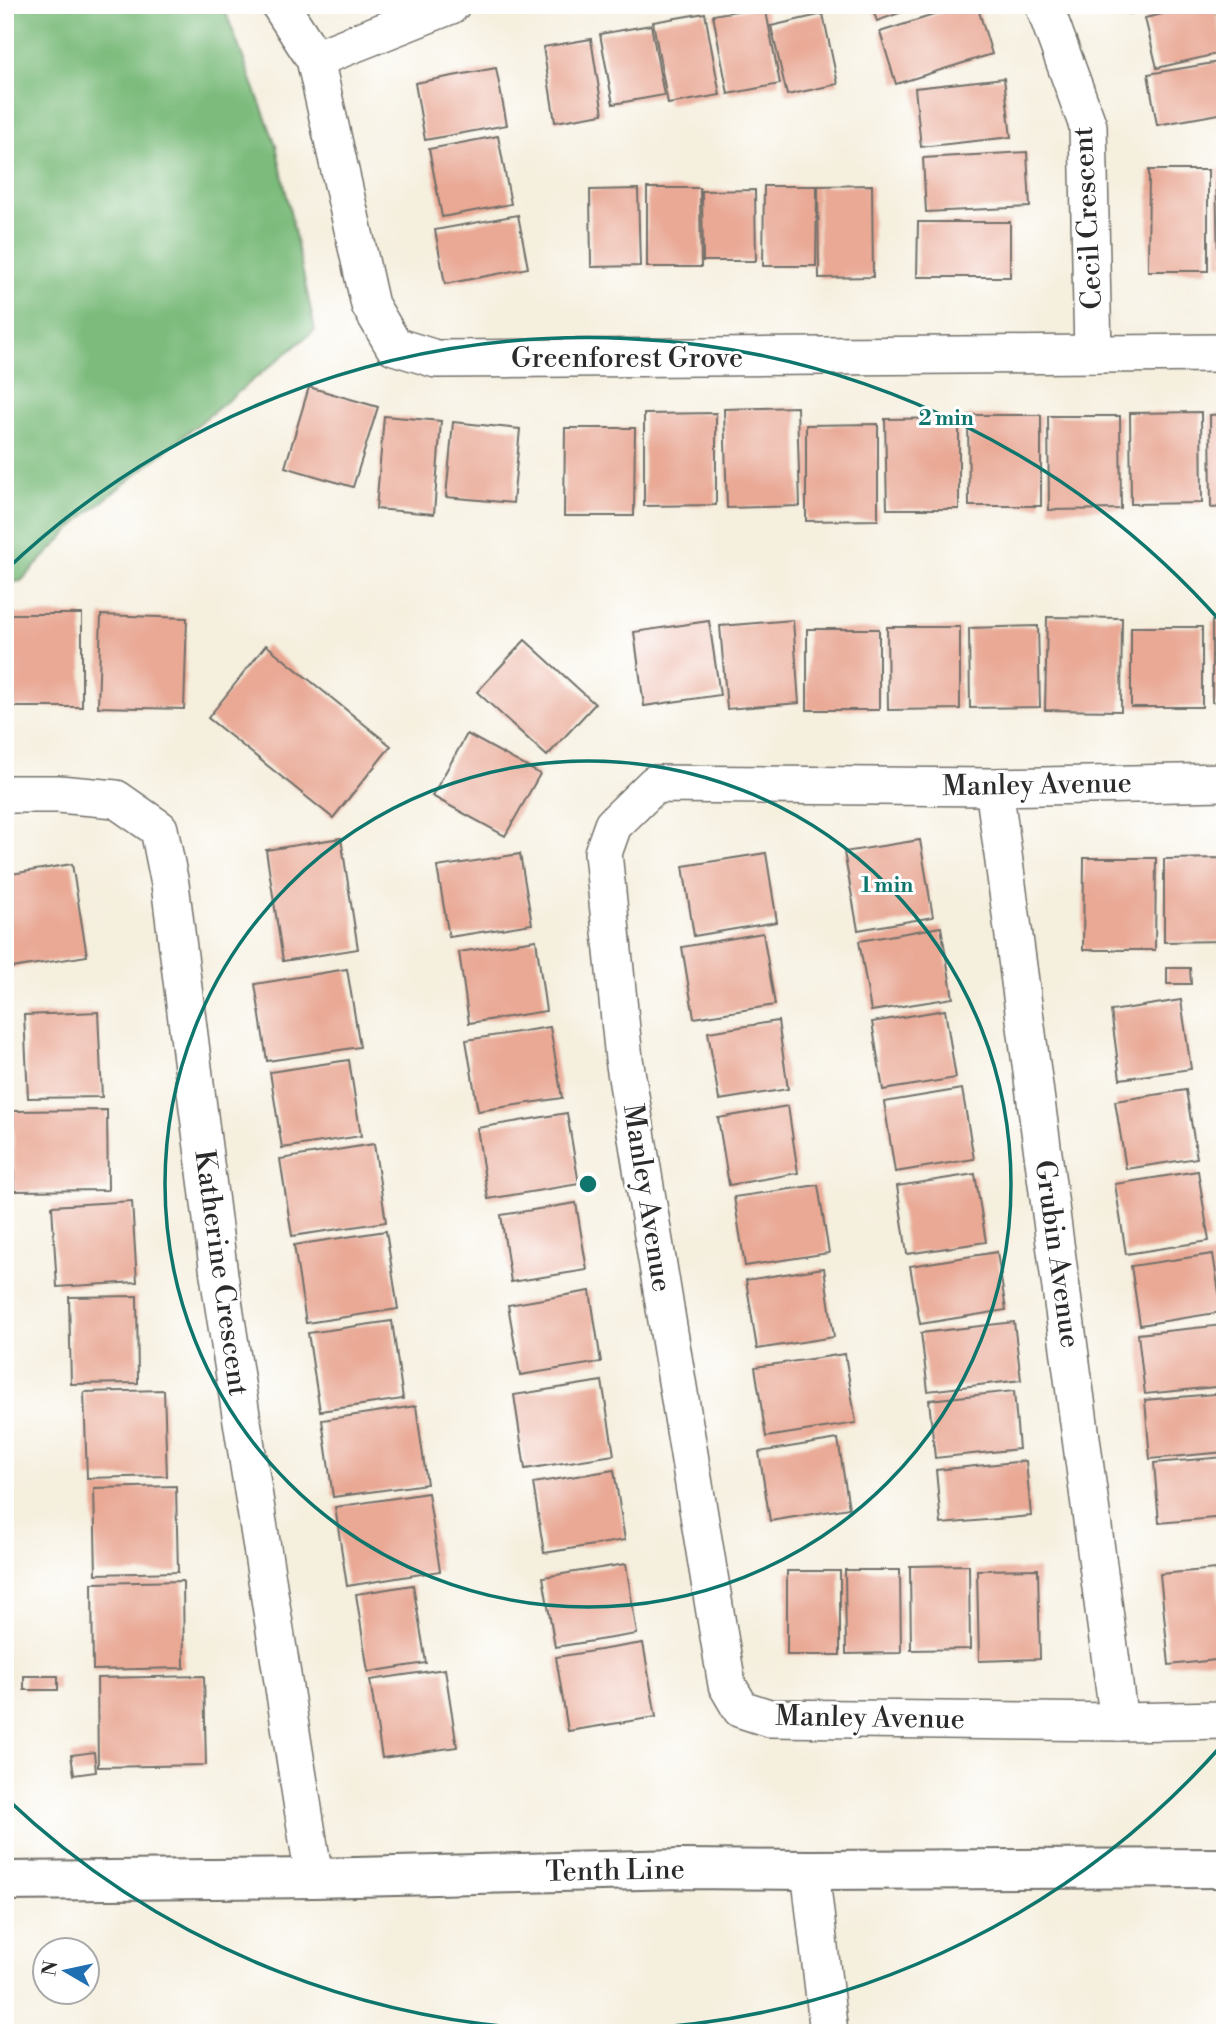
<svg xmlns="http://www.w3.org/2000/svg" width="1230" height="2038" font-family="'Libre Bodoni',serif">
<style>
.forest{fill:#7cbb7b;stroke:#547353;stroke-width:2}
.building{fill:#e9a995}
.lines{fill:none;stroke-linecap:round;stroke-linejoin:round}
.street-casing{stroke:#72706a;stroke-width:40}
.secondary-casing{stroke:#72706a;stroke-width:42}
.street{stroke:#fff;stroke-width:37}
.secondary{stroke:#fff;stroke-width:38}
.ring{fill:none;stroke:#0f766e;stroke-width:3.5}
.labels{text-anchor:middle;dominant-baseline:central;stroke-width:6;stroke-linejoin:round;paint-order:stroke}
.street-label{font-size:28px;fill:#2b2b2b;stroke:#fff}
.centre{fill:#0f766e;stroke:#fff;stroke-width:3.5}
.ring-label{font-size:21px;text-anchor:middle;font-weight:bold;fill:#0f766e;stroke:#fff;stroke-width:6;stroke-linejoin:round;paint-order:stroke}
</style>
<rect width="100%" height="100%" fill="#fff"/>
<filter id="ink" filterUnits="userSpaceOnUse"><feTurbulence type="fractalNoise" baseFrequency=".0143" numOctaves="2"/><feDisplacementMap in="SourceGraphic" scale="14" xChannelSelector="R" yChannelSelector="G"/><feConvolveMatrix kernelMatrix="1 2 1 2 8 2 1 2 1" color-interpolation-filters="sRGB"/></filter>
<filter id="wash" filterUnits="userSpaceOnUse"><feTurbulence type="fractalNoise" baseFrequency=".00686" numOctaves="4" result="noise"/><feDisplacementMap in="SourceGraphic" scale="28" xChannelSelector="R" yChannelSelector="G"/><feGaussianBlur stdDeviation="1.57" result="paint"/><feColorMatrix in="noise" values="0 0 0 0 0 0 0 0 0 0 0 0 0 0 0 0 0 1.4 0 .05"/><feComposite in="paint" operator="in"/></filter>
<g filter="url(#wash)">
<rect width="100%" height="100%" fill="#f5efde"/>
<!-- forest -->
<path class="forest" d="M5 5H223L276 145 315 330 82 518 21 581 5 583Z"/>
<g id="blocks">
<!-- building -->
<g class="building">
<path d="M871 5H919V6L877 21Z"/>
<path d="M965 5H977L992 54 896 84 880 32Z"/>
<path d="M1126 5H1151V6L1129 14Z"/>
<path d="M1201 5H1215L1225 52 1157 68 1145 18Z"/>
<path d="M765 6 780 84 728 94 713 15Z"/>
<path d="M705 13 720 95 668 104 653 22Z"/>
<path d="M823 14 838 84 787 95 771 26Z"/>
<path d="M651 25 664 95 613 104 600 34Z"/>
<path d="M591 39 603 114 555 122 543 47Z"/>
<path d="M1225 61V113L1157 125 1148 74Z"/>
<path d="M496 68 507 125 425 140 415 83Z"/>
<path d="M1004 78 1011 137 921 147 915 88Z"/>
<path d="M498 136 511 204 442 217 429 149Z"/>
<path d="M1027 152 1030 207 926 212 923 158Z"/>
<path d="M1216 169H1225V265H1218Z"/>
<path d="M1149 170H1208V271H1148Z"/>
<path d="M872 185 873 277 819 278 818 186Z"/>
<path d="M764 186H817L816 266H763Z"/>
<path d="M647 188H700L701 267H647Z"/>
<path d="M638 189 640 266 591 267 590 190Z"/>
<path d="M755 190 756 261H703L702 191Z"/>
<path d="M518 215 528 268 445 284 435 230Z"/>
<path d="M918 222H1010V277H917Z"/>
<path d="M309 387 378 407 353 487 285 467Z"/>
<path d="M797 407 800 506 727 508 724 409Z"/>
<path d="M1201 412 1202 503 1131 504 1130 413Z"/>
<path d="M716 413V505L644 506V414Z"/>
<path d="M1225 414V507L1211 508 1210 415Z"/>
<path d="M968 415H1041V506H969Z"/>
<path d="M384 416 441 421 434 514 376 509Z"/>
<path d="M1048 416H1120L1121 509 1049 510Z"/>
<path d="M959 418V509H887L885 419Z"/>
<path d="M453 422 520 429 513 503 446 497Z"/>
<path d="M878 424V520L806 521V425Z"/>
<path d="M565 428H635L634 516H564Z"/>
<rect x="5" y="614" width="77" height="93"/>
<path d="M101 615 187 618 184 709 98 707Z"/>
<path d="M1047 617 1122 618 1121 711 1045 710Z"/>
<path d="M793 620 799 703 727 709 720 626Z"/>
<path d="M709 621 720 695 644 706 634 632Z"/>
<path d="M1212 621H1225V703L1212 702Z"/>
<path d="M1038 626 1040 707 970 708 969 628Z"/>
<path d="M887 627H960V709L888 710Z"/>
<rect x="1131" y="627" width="71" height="80"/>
<rect x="807" y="629" width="72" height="81"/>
<path d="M525 640 595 704 547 756 477 692Z"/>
<path d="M266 645 391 746 333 818 208 718Z"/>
<path d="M467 734 540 774 505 836 432 796Z"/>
<path d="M341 838 358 949 283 961 266 850Z"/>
<path d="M920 840 933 917 858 930 844 852Z"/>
<path d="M766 853 777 922 694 936 683 866Z"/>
<path d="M520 854 532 924 449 937 437 867Z"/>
<path d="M1084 858H1156L1155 950H1083Z"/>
<path d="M1225 858V941L1164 942V859Z"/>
<path d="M72 864 87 956 5 969V875Z"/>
<path d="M941 927 953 998 871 1011 859 941Z"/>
<path d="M763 933 775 1005 694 1018 682 947Z"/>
<path d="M536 940 546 1011 469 1023 459 952Z"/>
<path d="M1167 968H1190L1191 984H1167Z"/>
<path d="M347 969 360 1047 267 1061 255 984Z"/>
<path d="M1181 1000 1191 1069 1120 1079 1111 1011Z"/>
<path d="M945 1010 956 1078 883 1090 872 1022Z"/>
<path d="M98 1012 102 1097 28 1098 24 1015Z"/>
<path d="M778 1021 788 1089 719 1100 708 1032Z"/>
<path d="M550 1027 562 1098 478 1111 466 1040Z"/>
<path d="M349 1060 361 1136 282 1148 270 1072Z"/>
<path d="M962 1089 974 1159 895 1172 884 1102Z"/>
<path d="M1186 1090 1197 1158 1126 1169 1115 1101Z"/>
<path d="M788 1106 798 1173 729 1185 718 1118Z"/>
<path d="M107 1110 108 1190 14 1191 13 1111Z"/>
<path d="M567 1113 579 1184 488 1199 477 1128Z"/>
<path d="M374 1144 386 1222 292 1236 280 1159Z"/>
<path d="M1198 1171 1209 1241 1126 1254 1115 1184Z"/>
<path d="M975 1174 986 1242 907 1254 897 1186Z"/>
<path d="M818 1185 829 1253 745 1266 734 1197Z"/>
<path d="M132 1201 137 1282 57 1287 52 1206Z"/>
<path d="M576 1203 587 1270 511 1282 501 1215Z"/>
<path d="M386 1231 398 1309 306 1323 294 1245Z"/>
<path d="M997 1252 1006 1310 920 1324 910 1266Z"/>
<path d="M1213 1254 1222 1312 1140 1325 1131 1266Z"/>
<path d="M824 1268 834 1337 757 1349 746 1280Z"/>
<path d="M590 1291 601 1362 520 1375 508 1305Z"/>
<path d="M137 1296 138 1383 71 1384 69 1297Z"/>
<path d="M392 1321 403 1399 320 1411 308 1333Z"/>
<path d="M1014 1322 1021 1380 928 1391 921 1333Z"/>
<path d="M1223 1325 1225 1386 1145 1394 1138 1334Z"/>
<path d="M845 1354 856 1423 766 1437 755 1367Z"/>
<path d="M602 1381 614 1455 525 1469 514 1395Z"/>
<path d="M164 1390 167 1476 87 1478 84 1392Z"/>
<path d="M1014 1391 1019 1449 935 1458 929 1400Z"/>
<path d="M1225 1393V1452L1150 1459 1145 1400Z"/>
<path d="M416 1406 427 1484 333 1497 322 1420Z"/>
<path d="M838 1439 849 1508 770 1521 759 1452Z"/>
<path d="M1225 1457V1517L1159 1523 1154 1463Z"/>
<path d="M1026 1461 1031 1516 941 1524 936 1470Z"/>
<path d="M614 1470 625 1540 544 1553 533 1483Z"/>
<path d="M176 1486 178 1572 96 1574 94 1488Z"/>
<path d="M428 1493 440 1571 347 1586 335 1507Z"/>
<path d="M626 1564 637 1634 555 1647 543 1577Z"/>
<path d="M969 1565 970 1649 911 1650 910 1566Z"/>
<path d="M1038 1569 1040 1659 979 1661 977 1570Z"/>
<path d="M1216 1569 1225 1659 1169 1665 1160 1574Z"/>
<path d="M845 1570H900L901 1653 846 1654Z"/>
<rect x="787" y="1571" width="53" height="84"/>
<path d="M183 1581 184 1668 93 1670 92 1583Z"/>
<path d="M413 1585 426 1663 368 1672 356 1594Z"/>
<path d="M643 1643 656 1717 568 1731 556 1657Z"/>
<path d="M445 1669 457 1747 382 1758 370 1680Z"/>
<rect x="24" y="1676" width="34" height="14"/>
<path d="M204 1676 206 1765 98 1767 97 1678Z"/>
<path d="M94 1752 96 1772 74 1775 71 1755Z"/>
</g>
</g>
</g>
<g filter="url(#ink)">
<use href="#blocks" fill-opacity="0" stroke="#72706a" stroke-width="2"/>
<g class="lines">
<defs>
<g id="street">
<path d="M280 5 315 59 370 305 394 346 436 359 1225 353"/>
<path d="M1044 5 1088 126 1093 354"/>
<path d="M315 59 451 5"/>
<path d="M1225 782 994 787 655 784 613 825 603 853 624 1059 727 1685 741 1709 769 1718 1119 1722 1225 1720"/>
<path d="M994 787 1119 1722"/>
<path d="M5 794H58L116 799 159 829 170 884 219 1275 314 1878"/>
<path d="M810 1870 829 2033"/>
</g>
<path id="secondary" d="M5 1881 314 1878 681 1869 810 1870 1225 1868"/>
</defs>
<!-- street casing -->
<use href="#street" class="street-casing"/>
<!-- secondary casing -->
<use href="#secondary" class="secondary-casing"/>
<!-- street -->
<use href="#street" class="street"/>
<!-- secondary -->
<use href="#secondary" class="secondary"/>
</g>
</g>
<!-- distance rings -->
<g class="ring">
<circle cx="588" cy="1184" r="423"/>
<path d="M1222 1745A846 846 0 0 1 6 1798M6 570A846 846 0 0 1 1222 623"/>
</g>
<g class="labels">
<!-- street labels -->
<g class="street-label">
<text transform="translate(1088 218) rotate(-93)">Cecil Crescent</text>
<text x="627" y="358">Greenforest Grove</text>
<text transform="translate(1037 785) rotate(-1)">Manley Avenue</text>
<text transform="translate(647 1198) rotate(81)">Manley Avenue</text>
<text transform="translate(1057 1254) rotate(82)">Grubin Avenue</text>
<text transform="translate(221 1273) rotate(82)">Katherine Crescent</text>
<text transform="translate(870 1718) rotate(1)">Manley Avenue</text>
<text transform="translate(615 1871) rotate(-1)">Tenth Line</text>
</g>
</g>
<circle cx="588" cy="1184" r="10" class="centre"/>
<g class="ring-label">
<text x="946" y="425">2 min</text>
<text x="887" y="892">1 min</text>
</g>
<!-- margin -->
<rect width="1230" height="2038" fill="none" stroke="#fff" stroke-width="28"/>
<!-- north arrow -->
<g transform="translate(66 1971) rotate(279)"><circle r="33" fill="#ffffff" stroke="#aaaaaa" stroke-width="2"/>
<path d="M0-5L12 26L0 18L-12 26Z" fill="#1f6fb2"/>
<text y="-10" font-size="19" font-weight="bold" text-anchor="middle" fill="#2b2b2b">N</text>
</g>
</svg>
